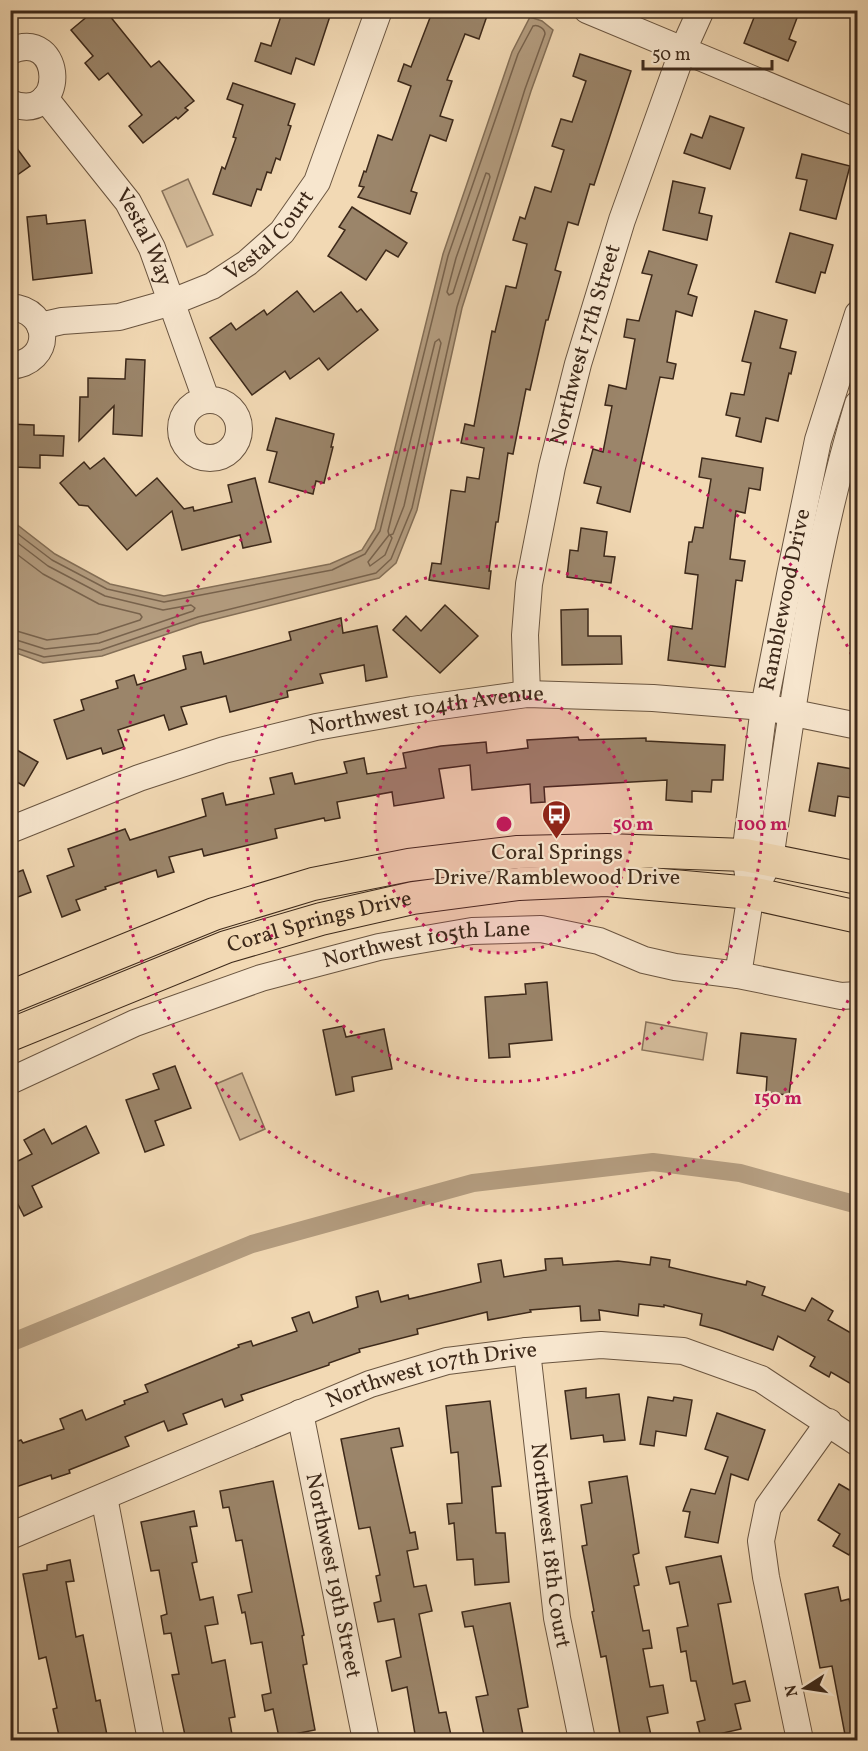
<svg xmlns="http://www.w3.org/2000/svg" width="868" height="1751" font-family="Vollkorn,serif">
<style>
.green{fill:#d3bb9a;stroke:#88725a;stroke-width:1.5}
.water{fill:#b49d80;stroke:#846f57;stroke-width:1.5}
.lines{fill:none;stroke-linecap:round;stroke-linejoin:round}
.shore{stroke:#78634d;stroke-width:1.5}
.canal{stroke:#b49d80;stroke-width:18}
.building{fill:#9b856a;stroke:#3d291a;stroke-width:1.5}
.minor-casing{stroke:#6a5540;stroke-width:28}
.major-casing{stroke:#3d291a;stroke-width:34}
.minor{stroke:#f7e6ce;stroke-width:26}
.major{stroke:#f2d9b4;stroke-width:32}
.ring{fill:none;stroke:#c2185b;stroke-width:3;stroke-dasharray:3 6}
.labels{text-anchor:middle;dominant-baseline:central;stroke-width:4.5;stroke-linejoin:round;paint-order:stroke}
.street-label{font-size:22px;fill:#3d291a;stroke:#f7e6ce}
.poi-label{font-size:22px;fill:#3d291a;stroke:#f7e6ce}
.centre{fill:#c2185b;stroke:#f7e6ce;stroke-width:3}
.ring-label{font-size:18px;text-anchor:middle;font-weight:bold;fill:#c2185b;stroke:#f7e6ce;stroke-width:4.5;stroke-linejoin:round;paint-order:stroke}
</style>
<rect width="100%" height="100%" fill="#f2d9b4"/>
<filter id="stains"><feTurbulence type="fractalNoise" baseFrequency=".00333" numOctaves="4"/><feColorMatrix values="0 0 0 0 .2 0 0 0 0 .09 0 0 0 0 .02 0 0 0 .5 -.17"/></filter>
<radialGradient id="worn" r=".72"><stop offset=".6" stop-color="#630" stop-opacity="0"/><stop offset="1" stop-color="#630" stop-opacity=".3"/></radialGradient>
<!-- green -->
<g class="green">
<path d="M188 179 213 235 187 247 162 191Z"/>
<path d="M646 1022 707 1033 703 1060 642 1050Z"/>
<path d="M242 1073 265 1129 240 1140 216 1084Z"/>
</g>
<!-- water -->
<path class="water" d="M530 17 542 21 553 30 531 91 462 308 417 510 396 563 379 578 200 623 102 656 43 663 11 651V520L55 554 110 584 164 596 330 564 362 550 375 529 443 254 512 52Z"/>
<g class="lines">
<!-- shore -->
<g class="shore">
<path d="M486 173 489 174 490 177 453 293 449 295 447 292 456 258Z"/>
<path d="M439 339 441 343 404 506 393 534 390 535 392 538 385 555 370 566 368 562 389 535 388 531 435 342Z"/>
<path d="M10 528 52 560 107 589 164 602 332 570 365 554 380 531 448 256 518 54 533 26C538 24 545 29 545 34L525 89 457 307 412 508 391 559 376 573 198 617 101 650 44 657 10 646"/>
<path d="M10 537 48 566 105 596 163 610 191 605 195 608 193 611 99 643 45 649 10 638"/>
<path d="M10 549 43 574 99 604 140 614 142 617 140 620 97 634 47 640 10 629"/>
</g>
<!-- canal -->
<path class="canal" d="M10 1343 252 1244 473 1183 653 1162 740 1173 858 1205"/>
</g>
<!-- building -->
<g class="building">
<path d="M95 10H105L151 67 159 61 194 101 185 108 188 110 178 119 176 117 143 143 129 126 142 115 108 73 99 80 85 63 93 56 71 30Z"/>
<path d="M283 10H332L314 65 296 58 291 74 255 61 261 43 271 46Z"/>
<path d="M433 10H489L479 39 465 34 447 80 452 81 440 116 453 120 446 141 430 135 411 191 417 193 410 214 358 197 364 187 359 186 364 171 366 172 378 135 392 140 411 86 398 81 404 64 411 67Z"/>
<path d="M757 10H800L789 39 796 42 788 61 744 43Z"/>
<path d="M580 54 631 71 594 185 590 184 578 225 568 222 555 270 561 272 548 320H546L530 390 526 389 513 454 508 453 498 522H496L489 571H491L489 589 429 580 432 563 441 564 451 490 465 492 467 477 479 479 484 448 461 443 465 424 474 426 492 331 495 332 506 286 516 288 527 244 513 240 520 217 525 219 535 187 551 192 564 150 552 146 561 119 572 122 586 81 573 76Z"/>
<path d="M233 83 295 104 288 125 291 126 280 160 276 158 271 173 267 172 261 190 257 189 251 206 213 194 222 167 225 169 236 138 233 137 243 105 227 99Z"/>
<path d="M710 116 744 128 730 169 684 153 691 134 702 138Z"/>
<path d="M10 139 30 166 10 180Z"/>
<path d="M802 154 850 166 836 219 800 210 807 180 796 178Z"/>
<path d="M673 181 705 188 699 213 712 216 707 240 663 230Z"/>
<path d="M352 207 407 243 398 257 386 250 366 280 328 256 345 230 339 227Z"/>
<path d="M46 215 47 224 85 220 92 273 33 280 27 217Z"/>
<path d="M790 233 833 245 825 273 821 272 815 293 776 282Z"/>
<path d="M649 251 697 265 688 294 697 297 692 316 676 311 667 362 676 364 673 379 660 377 630 512 597 503 601 487 584 483 593 449 603 452 612 406 605 405 609 385 626 389 635 339 624 337 627 319 639 321 652 275 642 273Z"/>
<path d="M297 291 314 312 341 292 357 312 361 309 378 330 328 370 319 358 290 379 285 371 252 395 210 338 231 323 236 330 264 310 267 315Z"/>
<path d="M755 311 787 320 780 348 796 352 791 374 789 373 778 421 766 418 761 442 736 436 740 418 726 415 731 393 744 395 751 363 742 361Z"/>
<path d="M126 359 145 360 142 436 113 434 114 406 79 441 80 397H88V378L125 379Z"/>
<path d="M276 418 334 434 331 447H333L324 483 316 481 313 494 269 482 277 452 267 450Z"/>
<path d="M10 424 34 425V435L64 436 63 456 40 455V468L13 467V459H10Z"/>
<path d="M104 458 136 496 157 478 184 509 193 507 194 511 232 502 228 485 255 478 271 542 243 548 240 535 182 550 172 511 127 550 88 506 79 505 60 483 84 462 90 469Z"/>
<path d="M702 458 763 468 760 490 749 488 745 513 736 511 730 559 745 561 742 581 736 580 725 667 668 660 672 626 692 629 698 575 685 573 689 542H692L695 527 703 528 711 479 699 477Z"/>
<path d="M581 528 607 532 604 556 615 557 611 583 567 577 570 550 578 551Z"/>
<path d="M445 605 478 636 440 673 393 630 406 616 421 631Z"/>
<path d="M588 609V636H621L622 664 562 665 561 610Z"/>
<path d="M341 618 343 633 377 626 387 677 366 681 364 665 320 674 323 683 287 691 288 697 230 712 226 696 181 707 187 724 169 730 164 715 118 730 124 747 103 754 101 748 67 759 54 720 84 710 81 700 118 688 116 681 134 675 137 685 186 669 183 656 201 652 204 664 291 640 289 632Z"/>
<path d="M578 737 579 740 646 738V741L725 745 723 780H712L711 792 692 791V802L666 800 667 780 544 787 545 802 531 803 530 784 472 790 470 765 439 769 444 798 394 806 392 792 337 802 340 818 325 821 324 818 275 829 277 838 204 856 202 849 169 857 174 872 158 877 156 870 105 887 106 889 76 900 80 910 62 917 47 876 74 866 68 849 125 829 130 840 206 816 202 799 223 793 226 805 274 794 270 778 292 773 295 784 347 773 344 762 364 758 367 774 406 768 403 753 441 746 486 742 487 753 528 748 527 740Z"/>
<path d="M10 746 38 762 24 786 10 778Z"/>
<path d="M818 763 858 770V799L838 796 835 816 809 811Z"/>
<path d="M23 870 31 892 10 900V875Z"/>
<path d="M547 982 552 1040 509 1044 510 1057 489 1058 485 997 526 994 525 984Z"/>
<path d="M343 1026 346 1037 384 1029 392 1069 352 1077 354 1091 336 1095 323 1030Z"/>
<path d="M741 1033 796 1039 789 1095 766 1093 767 1077 737 1073Z"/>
<path d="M175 1066 191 1108 155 1121 164 1145 145 1152 126 1100 159 1089 153 1074Z"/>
<path d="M86 1126 99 1153 32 1186 42 1207 24 1216 10 1189V1165L32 1154 24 1140 44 1129 52 1144Z"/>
<path d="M651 1257 670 1260 669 1267 746 1285 747 1281 765 1287 762 1295 805 1311 812 1298 833 1311 828 1320 858 1337V1388L831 1372 829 1377 810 1366 815 1357 778 1336 773 1350 719 1330 700 1325 702 1314 664 1305V1307L639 1304 638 1316 599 1310 600 1320 581 1321 580 1306 530 1310 531 1312 488 1320 487 1312 417 1329 418 1334 359 1349 360 1352 329 1363V1365L241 1395 243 1400 225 1407 222 1399 183 1414 187 1424 168 1431 164 1421 125 1437 129 1446 69 1470 70 1473 52 1479 51 1475 10 1489V1444L21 1440 23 1443 64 1429 60 1419 82 1410 86 1420 125 1404 124 1401 148 1392 145 1385 239 1347 238 1345 251 1341 253 1346 297 1331 292 1318 309 1312 313 1323 358 1307 356 1297 378 1291 381 1302 408 1295 409 1299 481 1282 478 1264 501 1260 504 1277 546 1270 545 1259 562 1258 563 1265 618 1261 650 1265Z"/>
<path d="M586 1388V1398L619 1394 625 1440 604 1442 603 1435 571 1439 565 1391Z"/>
<path d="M648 1397 673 1401 674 1397 692 1400 686 1436 656 1431 654 1446 640 1444Z"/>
<path d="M490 1401 501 1486 492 1487 496 1533H505L509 1582 475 1585 473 1559 457 1560 454 1523 449 1524 447 1504 462 1503 458 1452 451 1453 446 1406Z"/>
<path d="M717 1413 765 1430 748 1480 731 1474 718 1543 685 1537 690 1512 683 1511 691 1489 715 1494 728 1457 705 1449Z"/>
<path d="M399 1428 403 1446 391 1448 410 1533 415 1532 418 1549 407 1551 414 1587 426 1585 432 1611 419 1614 439 1713 446 1712 452 1740H416L407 1687 392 1691 386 1661 401 1657 394 1619 378 1622 374 1603 381 1601 376 1576 380 1575 370 1527 359 1529 341 1439Z"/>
<path d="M627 1476 639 1553 633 1555 639 1585 634 1586 643 1631 649 1630 652 1648 643 1649 650 1687 663 1685 668 1713 647 1717 652 1740H621L606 1656 601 1657 592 1612 594 1611 582 1546 587 1545 581 1505 592 1503 589 1482Z"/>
<path d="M273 1481 304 1635 302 1636 307 1664 303 1665 315 1730 279 1737 273 1709 265 1711 262 1695 271 1693 262 1642 251 1644 245 1612 242 1613 238 1595 252 1592 242 1540 236 1541 229 1507 223 1508 220 1491Z"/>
<path d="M839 1484 858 1495V1541L849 1555 833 1546 840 1534 818 1520Z"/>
<path d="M194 1511 197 1526 190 1527 197 1562 192 1563 200 1600 213 1597 218 1624 205 1626 212 1663 225 1660 235 1717 229 1718 233 1740H186L172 1675 179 1674 171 1633 164 1634 161 1616 167 1614 159 1570 151 1571 141 1522Z"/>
<path d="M721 1556 731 1602 718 1604 733 1684 745 1681 750 1701 735 1704 741 1729 701 1738 697 1722 705 1720 696 1681H691L686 1651 681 1652 677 1628 688 1626 679 1582 670 1584 666 1567Z"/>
<path d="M70 1560 74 1581 66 1582 76 1637 83 1635 96 1701 100 1700 108 1740H60L53 1709 57 1708 46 1657 39 1659 23 1574 47 1570V1565Z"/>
<path d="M838 1587 841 1601 849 1599 852 1611 858 1610V1627L854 1628 858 1645V1740H846L832 1666 820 1668 805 1594Z"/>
<path d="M510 1603 528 1707 518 1709 524 1740H485L476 1697 488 1695 473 1626 465 1627 462 1612Z"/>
</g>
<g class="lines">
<defs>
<g id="minor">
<path d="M587 10 858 123"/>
<path d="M10 51C65 26 68 126 10 103"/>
<path id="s1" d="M45 98 128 202 152 248 206 399"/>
<path d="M10 307C53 310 53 363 10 366"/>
<path id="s2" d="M40 326 62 321 119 317 172 302 212 286 247 263 282 232 317 182 379 10"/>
<circle cx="210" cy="429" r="29"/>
<path id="s3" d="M527 694 525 635 529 584 552 467 578 364 622 220 683 50 701 10"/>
<path id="s4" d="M10 830 139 778 224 750 316 727 412 710 527 694 653 698 764 707 858 726"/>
<path d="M762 875 770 860C792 708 813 552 858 404"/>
<path id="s5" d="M738 975 751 893 745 855 764 707 790 575 818 440 858 314"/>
<path id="s6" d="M10 1081 135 1023 261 978 379 947 472 931 541 929 599 941 644 960 675 967 738 975 841 996 858 995"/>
<path id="s7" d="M527 1351 557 1618 582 1740"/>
<path id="s8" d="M300 1413 366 1740"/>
<path d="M104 1497 151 1740"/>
<path id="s9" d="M10 1536 370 1384 447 1361 527 1351 601 1345 683 1351 761 1379 858 1443"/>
<path d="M800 1740 766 1577 761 1541 768 1507 829 1422"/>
</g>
<g id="major">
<path d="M10 997 214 914 313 884 409 865 518 852 607 850 745 855 858 878"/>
<path id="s10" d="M10 1035 226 947 321 919 413 898 519 884 606 880 751 893 858 917"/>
</g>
</defs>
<!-- minor casing -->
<use href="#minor" class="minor-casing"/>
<!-- major casing -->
<use href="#major" class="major-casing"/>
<!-- minor -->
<use href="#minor" class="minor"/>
<!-- major -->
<use href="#major" class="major"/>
</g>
<!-- distance rings -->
<circle cx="504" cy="824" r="129" fill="#c2185b" fill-opacity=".12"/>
<g class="ring">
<circle cx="504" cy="824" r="129"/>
<circle cx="504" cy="824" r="258"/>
<path d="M856 984A387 387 0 1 1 856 664"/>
</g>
<!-- icons -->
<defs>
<symbol id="bus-pin" viewBox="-11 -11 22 30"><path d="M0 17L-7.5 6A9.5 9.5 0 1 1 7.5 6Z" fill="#8f2418" stroke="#f7e6ce"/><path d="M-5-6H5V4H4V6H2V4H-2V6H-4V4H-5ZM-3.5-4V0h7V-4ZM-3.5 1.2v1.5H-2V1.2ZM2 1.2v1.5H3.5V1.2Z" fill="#fff"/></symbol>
</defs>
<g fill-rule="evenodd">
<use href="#bus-pin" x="540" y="798" width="33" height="45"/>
</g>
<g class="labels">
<!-- street labels -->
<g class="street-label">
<text stroke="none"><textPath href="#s2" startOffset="255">Vestal Court</textPath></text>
<text stroke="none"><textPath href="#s1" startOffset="172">Vestal Way</textPath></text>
<text stroke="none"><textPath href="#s3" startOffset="356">Northwest 17th Street</textPath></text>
<text stroke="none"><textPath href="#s5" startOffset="380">Ramblewood Drive</textPath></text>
<text stroke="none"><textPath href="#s4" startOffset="435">Northwest 104th Avenue</textPath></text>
<text stroke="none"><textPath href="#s10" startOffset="330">Coral Springs Drive</textPath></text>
<text stroke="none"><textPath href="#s6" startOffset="441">Northwest 105th Lane</textPath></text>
<text stroke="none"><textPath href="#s9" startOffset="453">Northwest 107th Drive</textPath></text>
<text stroke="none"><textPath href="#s7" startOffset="196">Northwest 18th Court</textPath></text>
<text stroke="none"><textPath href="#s8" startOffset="166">Northwest 19th Street</textPath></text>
</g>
<!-- poi labels -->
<g class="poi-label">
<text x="557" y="853">Coral Springs<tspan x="557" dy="25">Drive/Ramblewood Drive</tspan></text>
</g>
</g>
<circle cx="504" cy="824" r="9" class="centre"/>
<g class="ring-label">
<text x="633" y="830">50 m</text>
<text x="762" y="830">100 m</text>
<text x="778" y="1104">150 m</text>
</g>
<!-- margin -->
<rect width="868" height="1751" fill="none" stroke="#f2d9b4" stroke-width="36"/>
<rect x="12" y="12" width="844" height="1727" fill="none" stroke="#3d291a" stroke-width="3"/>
<rect x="18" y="18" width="832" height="1715" fill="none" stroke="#3d291a" stroke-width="1.5"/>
<!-- north arrow -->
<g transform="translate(805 1688) rotate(258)" stroke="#f7e6ce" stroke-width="4.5" paint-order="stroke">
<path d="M0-4.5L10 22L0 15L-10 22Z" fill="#3d291a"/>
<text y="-9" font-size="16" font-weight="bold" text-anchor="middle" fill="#3d291a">N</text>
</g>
<!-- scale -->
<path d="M643 60v9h129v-9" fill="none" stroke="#3d291a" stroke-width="3"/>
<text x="652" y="60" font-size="18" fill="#3d291a" stroke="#f7e6ce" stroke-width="4.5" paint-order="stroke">50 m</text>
<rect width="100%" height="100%" filter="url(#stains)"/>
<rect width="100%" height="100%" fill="url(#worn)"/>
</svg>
